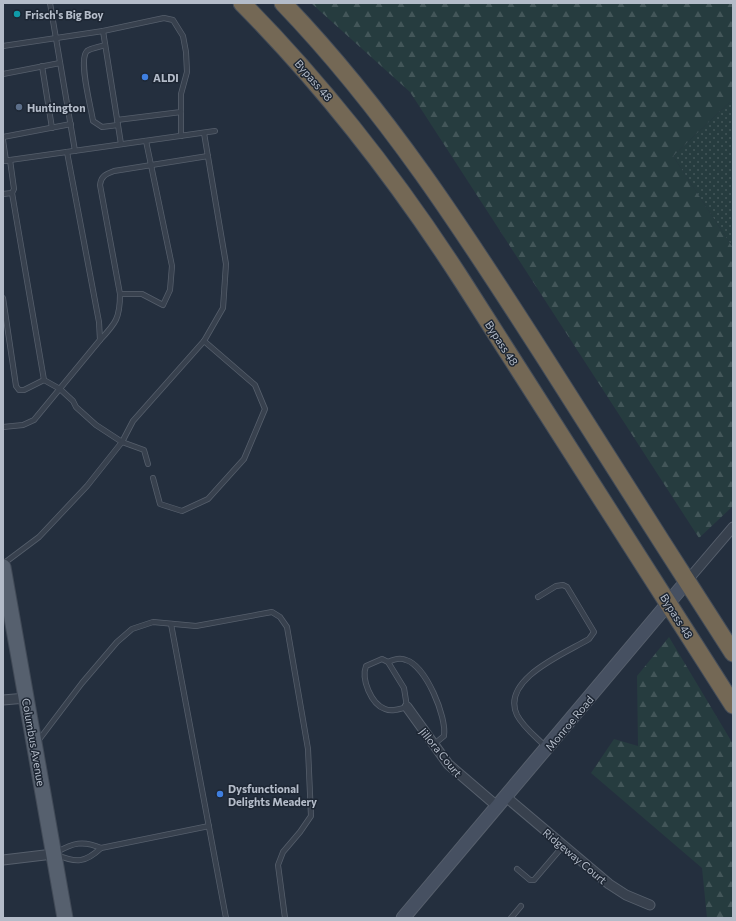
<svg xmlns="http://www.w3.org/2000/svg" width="736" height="921" font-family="Commissioner,sans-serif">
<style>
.grass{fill:url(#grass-dots)}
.forest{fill:url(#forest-firs)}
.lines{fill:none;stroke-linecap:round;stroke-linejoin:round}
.lane-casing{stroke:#565f6c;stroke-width:6}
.street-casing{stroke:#565f6c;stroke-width:11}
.secondary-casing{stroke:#565f6c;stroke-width:15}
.primary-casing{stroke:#414a57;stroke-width:17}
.highway-casing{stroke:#434c59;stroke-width:19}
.lane{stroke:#38414e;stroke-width:4.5}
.street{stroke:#38414e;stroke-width:9}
.secondary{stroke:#465061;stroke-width:13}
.primary{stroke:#56606e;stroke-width:15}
.highway{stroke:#746855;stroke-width:17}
.culture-dot{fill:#0f9aa8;stroke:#1d2633;stroke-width:1.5}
.shop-dot{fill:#3f7fe0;stroke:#1d2633;stroke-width:1.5}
.service-dot{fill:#5c6f8a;stroke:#1d2633;stroke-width:1.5}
.labels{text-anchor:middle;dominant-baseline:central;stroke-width:3;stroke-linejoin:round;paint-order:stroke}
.poi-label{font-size:11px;font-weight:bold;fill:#b4bcc9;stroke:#1d2633;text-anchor:start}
.street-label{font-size:11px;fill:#b4bcc9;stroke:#1d2633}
</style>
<defs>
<pattern id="grass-dots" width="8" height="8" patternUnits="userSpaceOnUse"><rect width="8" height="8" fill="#263c3f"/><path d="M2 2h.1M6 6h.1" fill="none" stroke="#435659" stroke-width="1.8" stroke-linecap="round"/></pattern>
<pattern id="forest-firs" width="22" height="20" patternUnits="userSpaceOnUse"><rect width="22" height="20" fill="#263c3f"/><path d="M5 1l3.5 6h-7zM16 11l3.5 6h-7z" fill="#435659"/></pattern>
</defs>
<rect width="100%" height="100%" fill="#242f3e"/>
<!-- grass -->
<path class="grass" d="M733 99V248L673 156Z"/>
<!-- forest -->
<g class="forest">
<path d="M311 3H733V99L673 156 733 248V506L699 538 410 92Z"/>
<path d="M669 637 733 744V918H707L702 868 591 773 614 739 638 746 637 676Z"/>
</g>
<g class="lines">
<defs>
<g id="lane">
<path d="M50 3 75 151"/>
<path d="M103 31 164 18 173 20 183 36 186 52 187 72 181 94V112L117 120"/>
<path d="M105 45C100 47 91 48 87 51 78 60 91 107 93 121L102 127 118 125"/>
<path d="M3 46 103 31 121 144"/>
<path d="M42 66 52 128"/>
<path d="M3 74 60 63"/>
<path d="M181 112V136"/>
<path d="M3 137 71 124"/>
<path d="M3 140 6 161"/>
<path d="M3 161 215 131"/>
<path d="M12 193 44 380"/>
<path d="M3 194 12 193 14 189 10 160"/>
<path d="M120 294H142L163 305 170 290 172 266 146 141"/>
<path d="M3 298 16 386 19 390H24L44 380 60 389 73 401 76 407 96 425 122 442 144 450 148 464"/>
<path d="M100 340C116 323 120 318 120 294L100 185C101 176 106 174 114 171L208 156"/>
<path d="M3 427 23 425 34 420 100 340 99 322 67 152"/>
<path d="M153 478 160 504 182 511 208 499 244 459 265 409 255 385 204 341"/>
<path d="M3 564 39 537 87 486 122 442 133 421 204 341 223 308 226 264 204 133"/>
<path d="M538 597 556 586 563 585 567 587 594 632 589 639C566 653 500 679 517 715 523 727 536 737 546 747"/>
<path d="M171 624 226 918"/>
<path d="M382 659 388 662 404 688 407 707C400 709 392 712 385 709 371 704 361 679 366 666Z"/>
<path d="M388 662C394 659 400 657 406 660 426 666 447 717 444 736L433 745"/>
<path d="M38 741 82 683 117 642 132 629 153 622 196 626 272 612 280 617 287 627 308 749 311 816 300 832 283 852 278 865 285 918"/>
<path d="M57 852C73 843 83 840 101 848"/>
<path d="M57 855C76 863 85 863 101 848L209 826"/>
<path d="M517 869 530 880H534L563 846"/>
<path d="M511 918 521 906"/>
</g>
<g id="street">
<path d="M687 581 733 527"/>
<path d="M3 700 26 698"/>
<path d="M407 707 448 764 498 807"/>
<path d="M506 797 609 884 626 895 650 905"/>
<path d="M3 860 53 854"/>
</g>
<path id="secondary" d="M403 918 687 581"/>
<path id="primary" d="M3 567 65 918"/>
<g id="highway">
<path d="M242 3C326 88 398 181 463 282L733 705"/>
<path d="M283 3C386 110 465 233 545 358 607 456 670 555 733 653"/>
</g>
</defs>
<!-- lane casing -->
<use href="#lane" class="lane-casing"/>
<!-- street casing -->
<use href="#street" class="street-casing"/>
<!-- secondary casing -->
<use href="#secondary" class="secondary-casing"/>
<!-- primary casing -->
<use href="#primary" class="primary-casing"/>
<!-- highway casing -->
<use href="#highway" class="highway-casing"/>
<!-- lane -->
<use href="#lane" class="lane"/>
<!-- street -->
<use href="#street" class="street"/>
<!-- secondary -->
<use href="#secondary" class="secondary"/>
<!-- primary -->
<use href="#primary" class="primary"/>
<!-- highway -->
<use href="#highway" class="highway"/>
</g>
<!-- markers -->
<circle class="culture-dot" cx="17" cy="14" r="4"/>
<g class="shop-dot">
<circle cx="145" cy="77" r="4"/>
<circle cx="220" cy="794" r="4"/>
</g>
<circle class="service-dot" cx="19" cy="107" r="4"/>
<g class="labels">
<!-- poi labels -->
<g class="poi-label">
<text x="25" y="14">Frisch's Big Boy</text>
<text x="153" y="77">ALDI</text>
<text x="27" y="107">Huntington</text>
<text x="228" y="788">Dysfunctional<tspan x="228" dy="13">Delights Meadery</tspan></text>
</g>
<!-- street labels -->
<g class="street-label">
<text transform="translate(314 80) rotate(49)">Bypass 48</text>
<text transform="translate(502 343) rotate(57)">Bypass 48</text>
<text transform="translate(677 616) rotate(58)">Bypass 48</text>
<text transform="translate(569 723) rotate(-50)">Monroe Road</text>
<text transform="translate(34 742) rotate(80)">Columbus Avenue</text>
<text transform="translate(441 752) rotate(51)">Jillora Court</text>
<text transform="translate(575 856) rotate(40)">Ridgeway Court</text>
</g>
</g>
<!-- border -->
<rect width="736" height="921" fill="none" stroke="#b4bcc9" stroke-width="8"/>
</svg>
